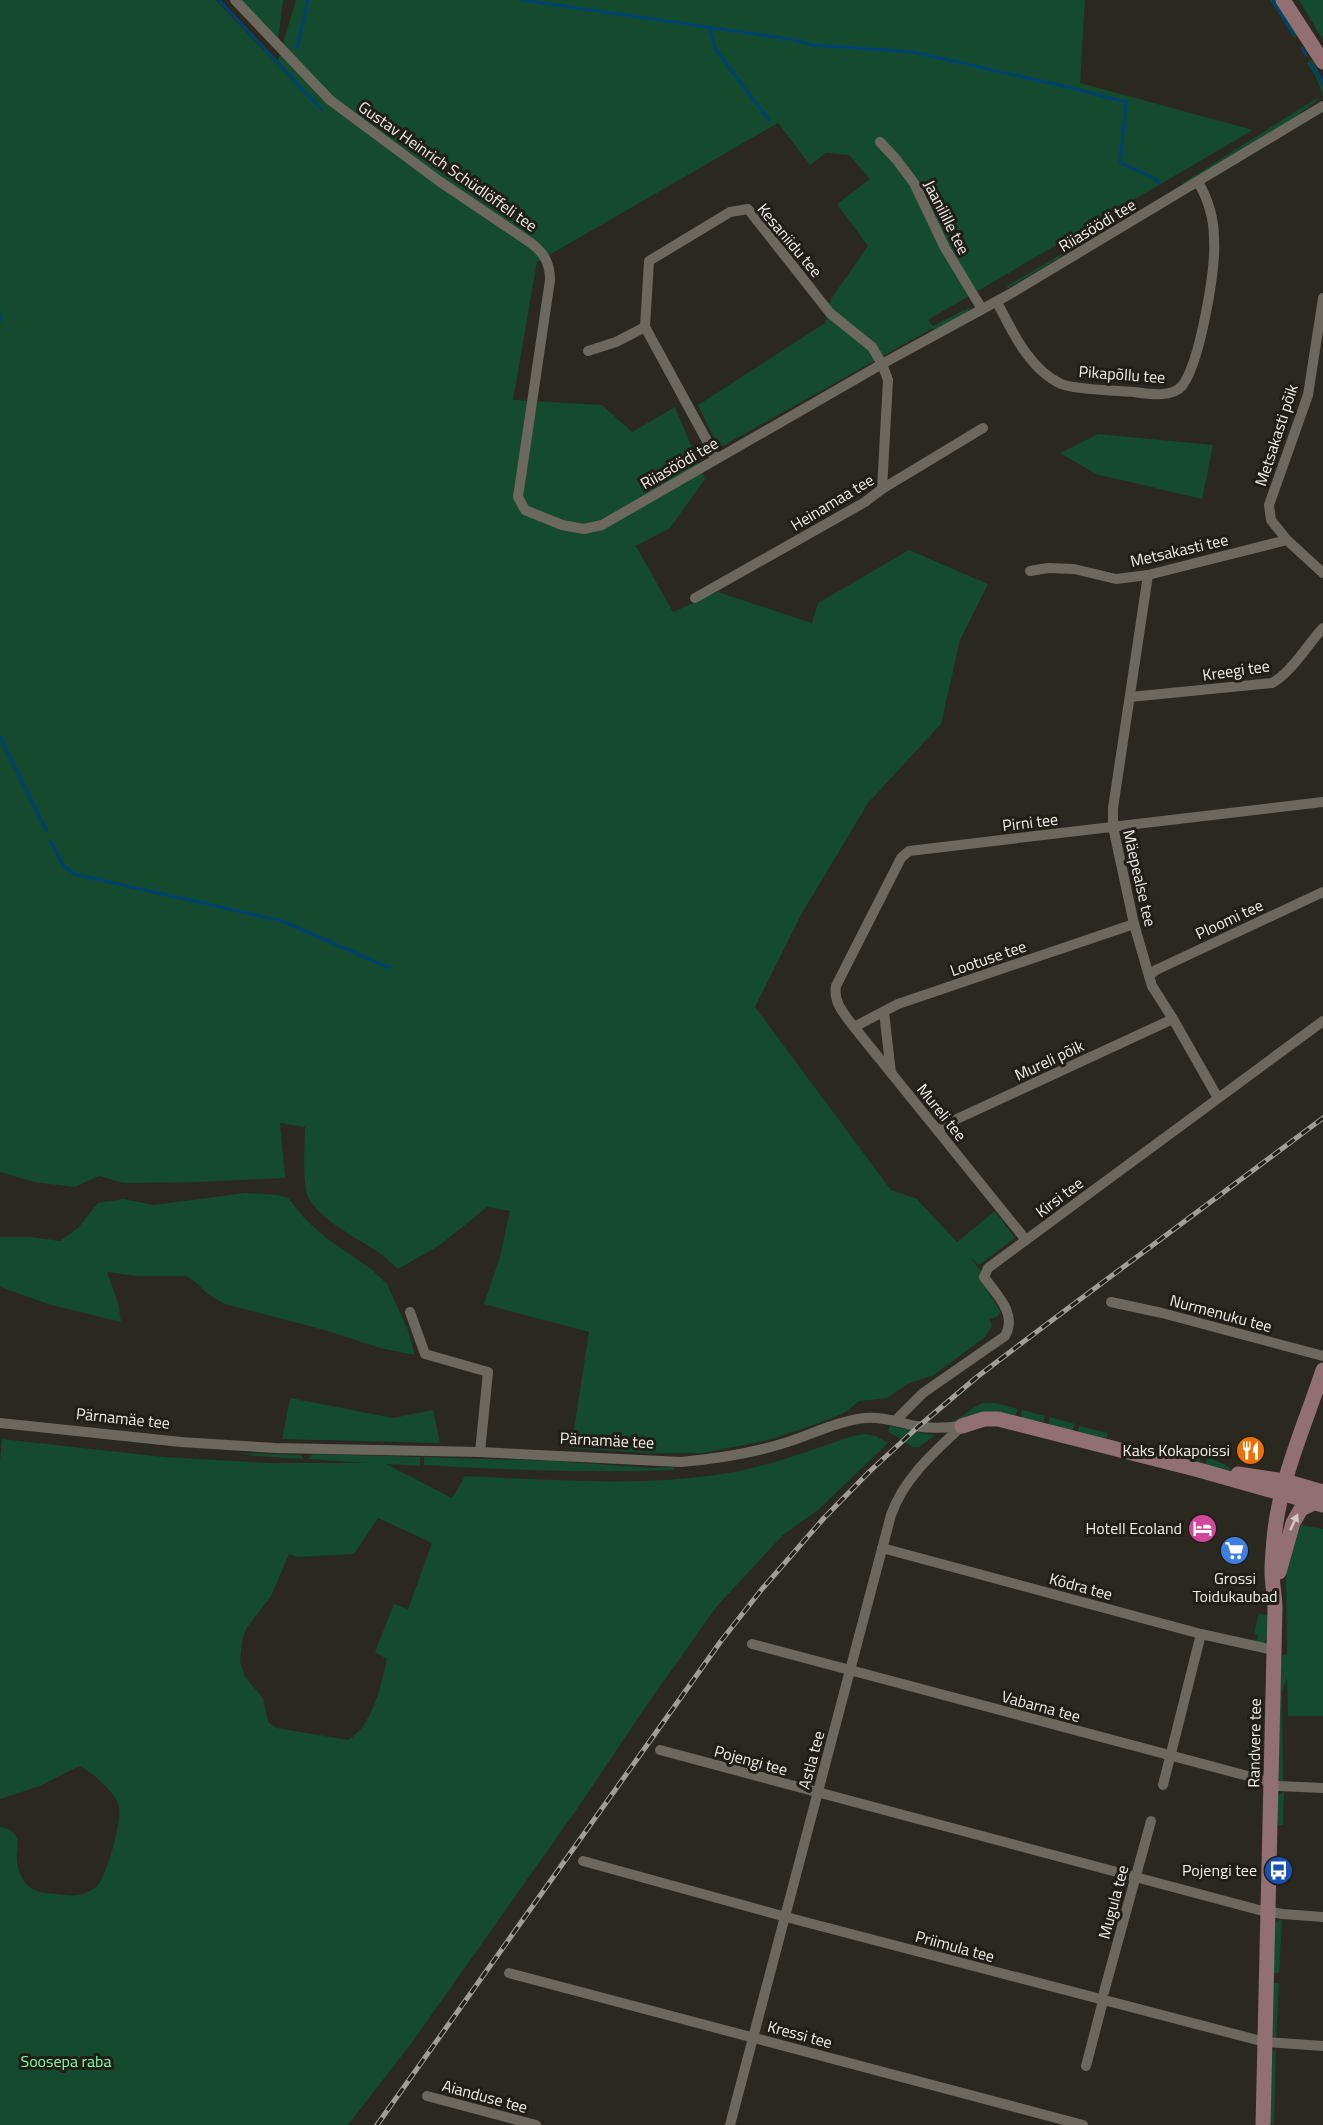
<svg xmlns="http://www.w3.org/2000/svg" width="1323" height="2125" font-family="'Titillium Web',sans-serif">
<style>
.green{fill:#144a2e;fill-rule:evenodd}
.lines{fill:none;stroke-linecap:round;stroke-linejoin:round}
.stream{stroke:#004170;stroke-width:3}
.street{stroke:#6c685e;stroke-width:10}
.secondary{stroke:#927072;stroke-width:15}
.rail-casing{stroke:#a19e97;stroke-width:5}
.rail{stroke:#211e16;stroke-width:3;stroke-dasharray:9;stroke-linecap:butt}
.oneway{fill:#d5c9c6}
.labels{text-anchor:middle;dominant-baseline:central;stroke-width:6;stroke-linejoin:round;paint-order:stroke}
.street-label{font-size:16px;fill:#f2efea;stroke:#211e16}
.poi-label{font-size:16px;fill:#f2efea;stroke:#211e16;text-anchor:end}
.park-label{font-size:16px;fill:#7dfeb5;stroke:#211e16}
</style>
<rect width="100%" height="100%" fill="#2b2820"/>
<!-- green -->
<g class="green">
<path d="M0 0H216L277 64 296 0H1085L1080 83 1253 130 928 320 933 326 970 307 967 312 934 331 933 328 719 448 698 405 825 323 831 299 868 246 837 204 870 179 849 155 826 153 810 165 778 123 537 262 513 400 602 405 632 432 675 407 705 479 670 528 636 546 673 612 718 592 812 623 818 603 909 550 988 584 960 640 941 724 868 803 802 913 755 1007 891 1190 917 1199 957 1242 995 1211 1015 1238 979 1265 970 1257 981 1271 983 1284 1001 1312 997 1317 989 1319 992 1326 985 1337 934 1375 909 1383 887 1398 859 1401 846 1412 822 1422 769 1440 703 1453H647L571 1448 589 1332 484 1304 500 1257 510 1211 487 1207 440 1245 398 1269C391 1263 384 1256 377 1251 357 1239 318 1218 308 1197 302 1184 305 1143 305 1127L280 1123 285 1178 198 1182 124 1183 99 1176 75 1187 34 1182 0 1172Z"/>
<path d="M240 0H283L278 40Z"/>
<path d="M1270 0H1276L1297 34 1295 39Z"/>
<path d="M1299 0H1323V40Z"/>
<path d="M1312 59 1323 80V96L1316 77 1307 63Z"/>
<path d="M1317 98 1319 99 1292 119 1184 184 1183 183Z"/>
<path d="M1084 241V243L1008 288 1007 286Z"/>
<path d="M1098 434 1213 445 1202 499 1096 474 1060 453Z"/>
<path d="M245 1193 278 1195 288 1198 307 1221 329 1240 370 1268 387 1284 408 1330 415 1355 380 1348 328 1331 225 1304 209 1295 195 1282 186 1276H136L107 1272 118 1303 121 1322 48 1304 0 1287V1237H31L60 1241 78 1228 98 1203 123 1199 154 1205Z"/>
<path d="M290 1398 393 1418 433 1410 440 1443 282 1439Z"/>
<path d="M983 1403H996L1018 1409 1015 1417 965 1420 950 1423C962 1418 971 1407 983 1403Z"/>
<path d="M1022 1410 1045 1416 1044 1422 1023 1419 1021 1415Z"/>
<path d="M1050 1417 1075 1424 1072 1432 1048 1425Z"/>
<path d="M890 1426 910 1430 911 1431 902 1439 888 1432Z"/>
<path d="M1079 1426 1108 1433 1107 1438 1102 1441 1078 1433Z"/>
<path d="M915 1432 935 1435 919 1447H912L904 1442Z"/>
<path d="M865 1434 876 1436 888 1443 818 1510 783 1535 717 1606 644 1709 579 1806 413 2041 348 2125H0V1827C8 1828 15 1831 17 1839 19 1846 16 1854 17 1862 22 1889 34 1893 58 1894 64 1895 71 1896 77 1895 85 1894 95 1890 100 1882 108 1869 124 1816 118 1803 114 1792 90 1770 79 1766L40 1786 0 1799V1461L2 1439 164 1457 270 1463H368L308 1459 313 1454 420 1457V1466L386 1464 452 1498 465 1476C556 1480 649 1488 739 1471 777 1463 815 1449 852 1436ZM378 1518 432 1543 408 1609 394 1604 375 1652 387 1659C381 1684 373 1726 348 1740L277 1728 268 1722 263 1698 245 1677 240 1662 242 1641 246 1629 271 1596 289 1554 297 1557 354 1554Z"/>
<path d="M1174 1452H1186L1201 1456 1199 1463 1172 1457Z"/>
<path d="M237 1453 301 1455 303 1459 256 1456Z"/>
<path d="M424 1457 555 1461 650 1468 674 1467V1470C590 1473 508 1470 424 1465Z"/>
<path d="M1208 1457 1224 1464 1232 1470 1204 1466Z"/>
<path d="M1301 1525 1323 1529V1716H1288L1287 1678 1282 1692 1283 1784 1278 1780 1280 1660 1283 1655 1287 1654 1286 1571Z"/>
<path d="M1259 1613 1268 1616 1266 1640 1264 1643 1252 1641 1253 1639 1257 1640 1258 1635 1254 1634Z"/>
<path d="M1284 1792 1283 1825H1278L1277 1795Z"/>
<path d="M1282 1919 1279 1973H1272L1274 1923Z"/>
<path d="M1273 1983H1279L1276 2040 1272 2035Z"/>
<path d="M1276 2048 1274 2124 1270 2123 1271 2053Z"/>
</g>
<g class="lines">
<!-- stream -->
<g class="stream">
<path d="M219 0 322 110"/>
<path d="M522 0 790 39 813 45 913 52 1063 86 1126 102 1120 163 1152 177 1159 183"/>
<path d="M1273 0 1293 34"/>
<path d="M709 27 716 50 769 120"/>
<path d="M297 48 308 0"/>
<path d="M1302 48 1306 55"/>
<path d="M1311 64 1323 83"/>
<path d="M0 315V321"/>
<path d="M0 737 46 830"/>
<path d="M51 842 63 865 74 874 282 921 390 968"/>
</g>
<!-- street -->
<g class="street">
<path d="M235 0 330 100 439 181 531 243C544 253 550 263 550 280L518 497 525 510 562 525 584 529 602 525 882 364 1010 294 1323 106"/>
<path d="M880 142 896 159 914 183 945 248 982 309"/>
<path d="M997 302C1012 331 1029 369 1061 384 1072 389 1118 391 1134 392 1148 394 1172 398 1182 386 1200 363 1216 269 1214 239 1214 220 1208 199 1198 182"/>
<path d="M588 351 616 342 645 327"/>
<path d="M715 459 706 439 645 327 649 261 730 212 748 209 830 313 872 347 882 364 888 380 882 489"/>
<path d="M1287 540 1271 520 1269 505 1308 395 1323 298"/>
<path d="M1030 571 1048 568 1074 569 1116 579 1148 575 1287 540 1323 573"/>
<path d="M1148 575 1113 808V827L1134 924 1149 976 1152 986 1173 1019 1218 1098"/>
<path d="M695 598 865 502 882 489 983 428"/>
<path d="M1130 697 1272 683C1292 672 1307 645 1323 628"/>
<path d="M1149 976 1156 970 1323 892"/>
<path d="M884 1012 891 1073"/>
<path d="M854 1027 898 1004 1134 924"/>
<path d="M938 1131 946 1124 1173 1019"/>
<path d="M1026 1240 854 1027C844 1014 833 1002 836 986L901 858 909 851 1323 802"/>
<path d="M1111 1302 1162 1313 1323 1356"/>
<path d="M410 1312 425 1354 488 1372 480 1452"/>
<path d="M895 1421 923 1393 1005 1336C1018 1314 996 1294 984 1277L988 1268 1323 1021"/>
<path d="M0 1423 181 1442 275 1448 480 1452 681 1462C714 1459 749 1454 781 1444 809 1436 836 1421 865 1418 882 1416 900 1423 916 1426 931 1429 947 1428 962 1426"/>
<path d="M882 1548 1201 1634 1274 1650"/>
<path d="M752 1644 1263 1780 1278 1786 1323 1788"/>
<path d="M660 1750 1259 1910 1283 1914 1323 1917"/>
<path d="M1163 1785 1201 1634"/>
<path d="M583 1861 786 1917 1265 2042 1323 2046"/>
<path d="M509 1973 1083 2125"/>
<path d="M1104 1992 1151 1821"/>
<path d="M1086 2066 1103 2001"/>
<path d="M427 2096 536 2125"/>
<path d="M730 2125 891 1515C904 1478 934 1452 962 1426"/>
</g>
<!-- secondary -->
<g class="secondary">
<path d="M1283 0 1323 62"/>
<path d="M962 1426 984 1419H998L1199 1470 1323 1505"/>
<path d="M1238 1474 1285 1481 1323 1492"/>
<path d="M1279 1572 1293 1523 1301 1509 1314 1503"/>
<path d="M1263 2125 1275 1608C1275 1596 1272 1584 1272 1572 1272 1561 1273 1550 1274 1539 1279 1481 1305 1425 1323 1370"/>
</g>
<defs>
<path id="rail" d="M377 2125 721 1641 762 1589 824 1518 869 1472 919 1426 977 1377 1051 1321 1323 1118"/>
</defs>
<!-- rail casing -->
<use href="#rail" class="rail-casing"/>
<!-- rail -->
<use href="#rail" class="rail"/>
</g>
<!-- one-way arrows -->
<defs><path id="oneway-solid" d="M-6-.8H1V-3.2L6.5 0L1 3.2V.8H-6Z" transform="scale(1.5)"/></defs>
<use class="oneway" href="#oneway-solid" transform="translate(1294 1522) rotate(-65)"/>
<!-- icons -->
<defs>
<symbol id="restaurant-disc" viewBox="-11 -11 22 22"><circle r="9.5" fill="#e8710a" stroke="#211e16"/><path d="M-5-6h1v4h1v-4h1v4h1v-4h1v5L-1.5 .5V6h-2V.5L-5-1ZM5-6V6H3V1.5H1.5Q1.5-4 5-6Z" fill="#fff"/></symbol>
<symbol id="hotel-disc" viewBox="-11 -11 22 22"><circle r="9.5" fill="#d1479c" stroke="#211e16"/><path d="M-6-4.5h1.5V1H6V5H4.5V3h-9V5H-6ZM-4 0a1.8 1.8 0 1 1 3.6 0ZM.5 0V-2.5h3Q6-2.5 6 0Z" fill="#fff"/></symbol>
<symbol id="supermarket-disc" viewBox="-11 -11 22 22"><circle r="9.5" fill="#3f7fe0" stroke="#211e16"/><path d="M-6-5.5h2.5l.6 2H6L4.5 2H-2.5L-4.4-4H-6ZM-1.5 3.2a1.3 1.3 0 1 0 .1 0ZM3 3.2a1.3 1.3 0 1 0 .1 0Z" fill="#fff"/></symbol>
<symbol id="bus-disc" viewBox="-11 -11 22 22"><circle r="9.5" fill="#1a4fb4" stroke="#211e16"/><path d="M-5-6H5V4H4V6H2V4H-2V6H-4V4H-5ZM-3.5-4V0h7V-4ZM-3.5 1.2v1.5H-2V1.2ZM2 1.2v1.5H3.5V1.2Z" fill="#fff"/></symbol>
</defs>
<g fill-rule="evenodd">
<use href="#restaurant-disc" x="1234" y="1434" width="33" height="33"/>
<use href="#hotel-disc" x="1186" y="1512" width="33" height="33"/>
<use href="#supermarket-disc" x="1218" y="1534" width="33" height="33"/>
<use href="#bus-disc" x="1262" y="1854" width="33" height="33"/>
</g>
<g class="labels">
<!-- street labels -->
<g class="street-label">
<text transform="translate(448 166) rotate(35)">Gustav Heinrich Schüdlöffeli tee</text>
<text transform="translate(947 217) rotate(63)">Jaanilille tee</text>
<text transform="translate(1097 225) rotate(-31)">Riiasöödi tee</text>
<text transform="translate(790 240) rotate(50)">Kesaniidu tee</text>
<text transform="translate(1122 374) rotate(4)">Pikapõllu tee</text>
<text transform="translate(1276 435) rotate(-72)">Metsakasti põik</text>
<text transform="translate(679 463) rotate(-30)">Riiasöödi tee</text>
<text transform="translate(832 502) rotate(-31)">Heinamaa tee</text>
<text transform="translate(1179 550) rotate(-13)">Metsakasti tee</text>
<text transform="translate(1236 670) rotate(-8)">Kreegi tee</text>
<text transform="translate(1030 822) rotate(-7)">Pirni tee</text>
<text transform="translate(1140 878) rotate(77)">Mäepealse tee</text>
<text transform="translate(1229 919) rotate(-25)">Ploomi tee</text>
<text transform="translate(988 958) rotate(-19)">Lootuse tee</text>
<text transform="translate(1049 1060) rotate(-25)">Mureli põik</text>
<text transform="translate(942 1112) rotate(51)">Mureli tee</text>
<text transform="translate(1059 1197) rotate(-37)">Kirsi tee</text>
<text transform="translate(1221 1313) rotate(15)">Nurmenuku tee</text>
<text transform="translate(123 1418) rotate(6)">Pärnamäe tee</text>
<text transform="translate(607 1440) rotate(3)">Pärnamäe tee</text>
<text transform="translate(1081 1586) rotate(15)">Kõdra tee</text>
<text transform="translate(1041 1706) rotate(15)">Vabarna tee</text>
<text transform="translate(1254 1743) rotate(-89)">Randvere tee</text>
<text transform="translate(751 1760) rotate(15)">Pojengi tee</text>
<text transform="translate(811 1760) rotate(-75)">Astla tee</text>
<text transform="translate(1113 1902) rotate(-75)">Mugula tee</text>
<text transform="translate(955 1946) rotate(15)">Priimula tee</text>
<text transform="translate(800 2034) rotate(15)">Kressi tee</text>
<text transform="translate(485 2096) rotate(15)">Aianduse tee</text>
</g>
<!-- poi labels -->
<g class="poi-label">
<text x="1230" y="1450">Kaks Kokapoissi</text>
<text x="1182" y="1528">Hotell Ecoland</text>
<text x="1235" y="1578" text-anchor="middle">Grossi<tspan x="1235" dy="18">Toidukaubad</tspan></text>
<text x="1257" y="1870">Pojengi tee</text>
</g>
<!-- park labels -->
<g class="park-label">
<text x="66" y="2061">Soosepa raba</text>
</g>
</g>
</svg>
